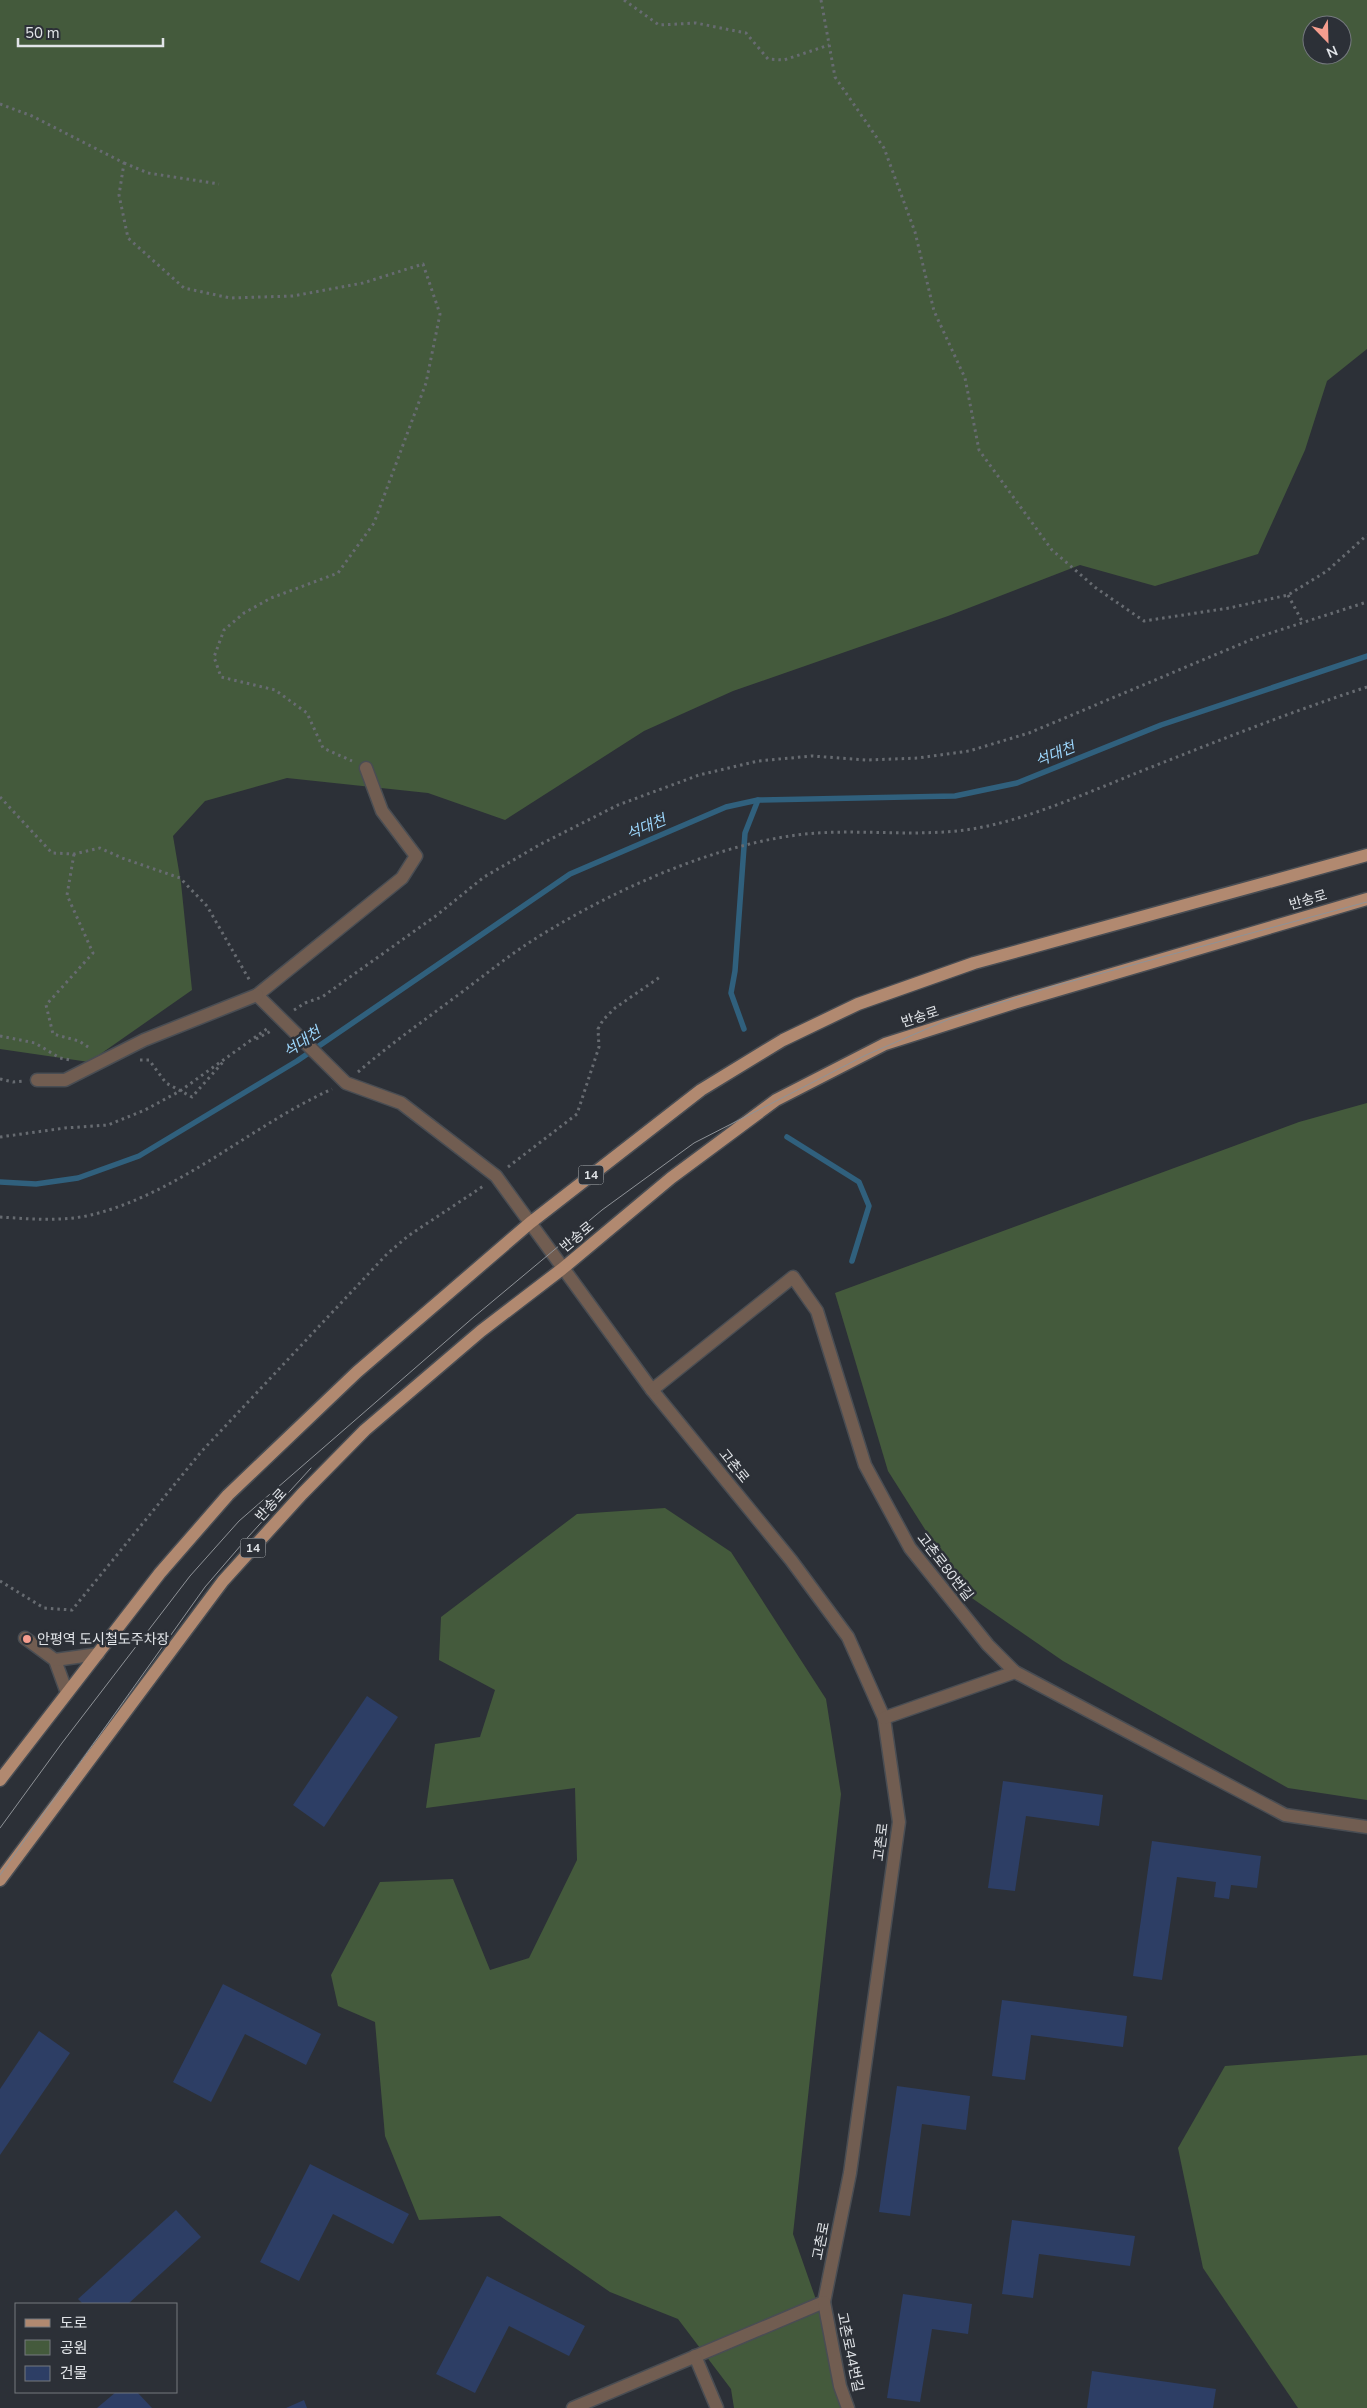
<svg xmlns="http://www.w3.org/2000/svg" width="1367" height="2408" font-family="'Nunito Sans','Noto Sans KR',sans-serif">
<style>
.green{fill:#445a3c;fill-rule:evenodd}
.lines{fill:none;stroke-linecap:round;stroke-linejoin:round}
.stream{stroke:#30607d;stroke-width:5.5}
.building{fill:#2d3e65}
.minor-casing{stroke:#494d53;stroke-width:15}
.major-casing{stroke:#494d53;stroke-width:15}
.path{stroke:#676b71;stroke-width:3;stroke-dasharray:2.5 4;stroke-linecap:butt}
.minor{stroke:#715d51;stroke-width:12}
.major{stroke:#b18970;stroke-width:12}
.tram{stroke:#8e9297;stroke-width:1}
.poi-dot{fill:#f59d8e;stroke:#2c3037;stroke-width:2}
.labels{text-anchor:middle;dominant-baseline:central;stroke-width:5;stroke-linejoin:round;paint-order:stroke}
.shield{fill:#2c3037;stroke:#abaeb3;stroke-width:1}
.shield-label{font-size:12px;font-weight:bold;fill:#e1e4e8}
.street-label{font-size:14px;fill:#e1e4e8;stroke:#2c3037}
.poi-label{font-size:14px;fill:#e1e4e8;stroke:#2c3037;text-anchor:start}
.water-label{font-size:15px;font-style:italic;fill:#9cd6fc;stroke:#2c3037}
</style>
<rect width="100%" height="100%" fill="#2c3037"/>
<!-- green -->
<g class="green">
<path d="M0 0H1367V349L1327 381 1305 450 1258 554 1155 586 1080 565 948 616 733 691 644 731 505 820 428 793 287 778 205 801 173 836 181 883 192 990 89 1062 0 1049ZM1312 25H1342V55H1312Z"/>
<path d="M1367 1103V1800L1288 1788 1063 1661 966 1594 888 1471 835 1293 1299 1122Z"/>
<path d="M665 1508 731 1552 826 1699 841 1794 793 2234 854 2408H734L731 2389 678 2319 610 2292 500 2216 419 2220 385 2136 375 2022 338 2006 331 1975 380 1882 453 1879 490 1970 529 1958 577 1860 575 1788 426 1808 435 1744 480 1737 495 1690 439 1660 441 1617 577 1514Z"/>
<path d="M1367 2055V2408H1298L1203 2268 1178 2148 1225 2066Z"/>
</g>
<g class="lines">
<!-- stream -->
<g class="stream">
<path d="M744 1029 731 993 735 971 745 833 758 800"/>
<path d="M787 1137 859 1182 869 1206 852 1261"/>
<path d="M0 1182 36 1184 78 1178 139 1156 297 1061 570 874 726 807 758 800 955 796 1017 783 1161 725 1367 656"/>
</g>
</g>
<!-- building -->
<g class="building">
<path d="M367 1696 398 1717 324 1827 293 1805Z"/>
<path d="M1003 1781 1103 1795 1099 1826 1026 1816 1015 1891 988 1888Z"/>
<path d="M1152 1841 1261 1856 1257 1888 1231 1885 1229 1899 1214 1897 1216 1882 1177 1877 1162 1980 1133 1976Z"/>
<path d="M223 1984 321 2034 306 2065 245 2034 211 2102 173 2082Z"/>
<path d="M1002 2000 1127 2016 1123 2047 1031 2035 1025 2080 992 2076Z"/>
<path d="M39 2031 70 2053 0 2155V2089Z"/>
<path d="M897 2086 970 2096 966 2130 922 2124 910 2216 879 2212Z"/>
<path d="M310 2164 409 2214 393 2244 333 2214 299 2281 260 2262Z"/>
<path d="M176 2210 201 2237 128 2304H83L78 2299Z"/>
<path d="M1012 2220 1135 2236 1130 2266 1039 2254 1033 2298 1002 2294Z"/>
<path d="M487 2276 585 2326 569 2356 509 2326 475 2393 436 2374Z"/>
<path d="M903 2294 972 2304 968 2334 932 2329 920 2402 887 2398Z"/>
<path d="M1092 2371 1216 2389 1213 2408H1087Z"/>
<path d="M116 2392H137L152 2408H97Z"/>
<path d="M304 2400 307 2408H286Z"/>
</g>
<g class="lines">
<defs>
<g id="minor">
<path d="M366 768 382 811 416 856 402 878 257 995 346 1083 401 1103 496 1176 652 1390 791 1560 848 1637 884 1718 899 1822 850 2173 824 2302 573 2408"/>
<path d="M37 1080H65L144 1040 257 995"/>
<path d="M652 1390 793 1277 817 1311 865 1465 910 1548 988 1645 1015 1672 1285 1815 1367 1827"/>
<path d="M25 1638 55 1660 67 1693"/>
<path d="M55 1660 98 1654"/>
<path d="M884 1718 1015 1672"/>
<path d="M824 2302 840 2386 848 2408"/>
<path d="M695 2356 717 2408"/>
</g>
<g id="major">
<path d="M0 1780 160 1573 228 1495 357 1372 530 1223 701 1090 783 1040 858 1004 974 963 1367 855"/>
<path d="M0 1880 223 1581 302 1494 365 1430 481 1331 562 1269 671 1178 776 1100 885 1044 1017 1002 1367 899"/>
</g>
</defs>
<!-- minor casing -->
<use href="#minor" class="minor-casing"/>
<!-- major casing -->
<use href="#major" class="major-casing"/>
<!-- path -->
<g class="path">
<path d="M624 0 659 25 696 23 746 33 768 59 784 60 829 45"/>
<path d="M821 0 835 77 884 148 915 232 934 311 965 378 979 450 1052 550 1096 588 1144 621 1229 608 1288 595 1327 571 1367 535"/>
<path d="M0 104 32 116 124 163 119 195 128 238 184 288 230 298 293 296 363 283 423 264 440 314 426 383 374 523 338 573 271 598 244 613 224 630 214 657 221 677 275 690 307 713 323 748 352 761"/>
<path d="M124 163 148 173 219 184"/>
<path d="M1288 595 1303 623"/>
<path d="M0 797 52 853 74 854 100 848 122 858 180 878 207 906 250 981"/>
<path d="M74 854 67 895 93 953 46 1005 53 1034 79 1041 91 1049"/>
<path d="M294 1010 305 1003 322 997 437 915 484 877 541 844 618 805 699 775 758 761 812 756 866 760 918 758 969 751 1029 733 1255 638 1367 602"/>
<path d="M0 1036 35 1043 60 1058 70 1060"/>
<path d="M256 1039 273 1030"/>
<path d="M140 1060H149L166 1083 192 1097 223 1062"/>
<path d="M358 1072C389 1045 422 1022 454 998 477 981 498 964 521 948 596 898 701 849 790 836 853 826 919 840 983 827 1036 816 1089 792 1139 772 1215 742 1290 712 1367 687"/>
<path d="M0 1079 13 1082 24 1081"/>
<path d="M0 1137 65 1128 108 1125 145 1110 180 1091 268 1028"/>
<path d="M508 1167 577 1114 599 1047 598 1029 603 1020 615 1008 660 977"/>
<path d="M0 1217C30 1219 65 1222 95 1214 182 1191 251 1126 332 1089"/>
<path d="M0 1581 44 1608 72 1610 201 1452 387 1254 408 1236 485 1185"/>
</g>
<!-- minor -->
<use href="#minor" class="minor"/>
<!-- major -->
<use href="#major" class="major"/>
<!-- tram -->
<g class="tram">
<path d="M0 1828 62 1743 190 1576 239 1521 475 1316 602 1210 694 1143 866 1055 952 1018 1054 986 1367 902"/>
<path d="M0 1875 205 1587 248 1537 311 1468"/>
</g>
</g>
<!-- markers -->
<circle class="poi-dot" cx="27" cy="1639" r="5"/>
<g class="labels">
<!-- shield labels -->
<g class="shield">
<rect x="578.5" y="1165.5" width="25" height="19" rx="4"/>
<rect x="240.5" y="1538.5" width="25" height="19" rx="4"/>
</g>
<g class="shield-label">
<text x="591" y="1175">14</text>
<text x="253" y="1548">14</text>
</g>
<!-- street labels -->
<g class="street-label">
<text transform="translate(1308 900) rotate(-16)">반송로</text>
<text transform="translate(920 1017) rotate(-18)">반송로</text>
<text transform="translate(577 1237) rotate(-40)">반송로</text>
<text transform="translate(734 1466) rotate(51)">고촌로</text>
<text transform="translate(271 1505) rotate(-48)">반송로</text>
<text transform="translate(945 1567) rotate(52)">고촌로80번길</text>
<text transform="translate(881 1842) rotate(-83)">고촌로</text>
<text transform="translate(821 2241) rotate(-79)">고촌로</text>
<text transform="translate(850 2352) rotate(78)">고촌로44번길</text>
</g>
<!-- poi labels -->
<g class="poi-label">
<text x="37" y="1639">안평역 도시철도주차장</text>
</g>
<!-- water labels -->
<g class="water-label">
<text transform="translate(1055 754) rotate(-22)">석대천</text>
<text transform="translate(646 827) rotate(-23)">석대천</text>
<text transform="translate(302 1042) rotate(-34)">석대천</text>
</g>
</g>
<!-- legend -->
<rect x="15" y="2303" width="162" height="90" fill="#2c3037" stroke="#74787e"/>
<rect x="25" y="2319" width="25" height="8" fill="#b18970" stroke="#74787e"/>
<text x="60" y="2328" font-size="15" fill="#e1e4e8">도로</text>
<rect x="25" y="2340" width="25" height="15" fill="#445a3c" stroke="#74787e"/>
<text x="60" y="2353" font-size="15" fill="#e1e4e8">공원</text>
<rect x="25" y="2366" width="25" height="15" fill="#2d3e65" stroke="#74787e"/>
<text x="60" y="2378" font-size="15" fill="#e1e4e8">건물</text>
<!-- north arrow -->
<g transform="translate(1327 40) rotate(157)"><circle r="24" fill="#2c3037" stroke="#74787e"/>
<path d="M0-4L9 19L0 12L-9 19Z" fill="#f59d8e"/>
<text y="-8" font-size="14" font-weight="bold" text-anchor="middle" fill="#e1e4e8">N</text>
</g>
<!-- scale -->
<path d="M18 38v8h145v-8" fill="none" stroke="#e1e4e8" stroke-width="2.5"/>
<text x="25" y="38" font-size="15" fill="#e1e4e8" stroke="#2c3037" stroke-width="4" paint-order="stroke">50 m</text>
</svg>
